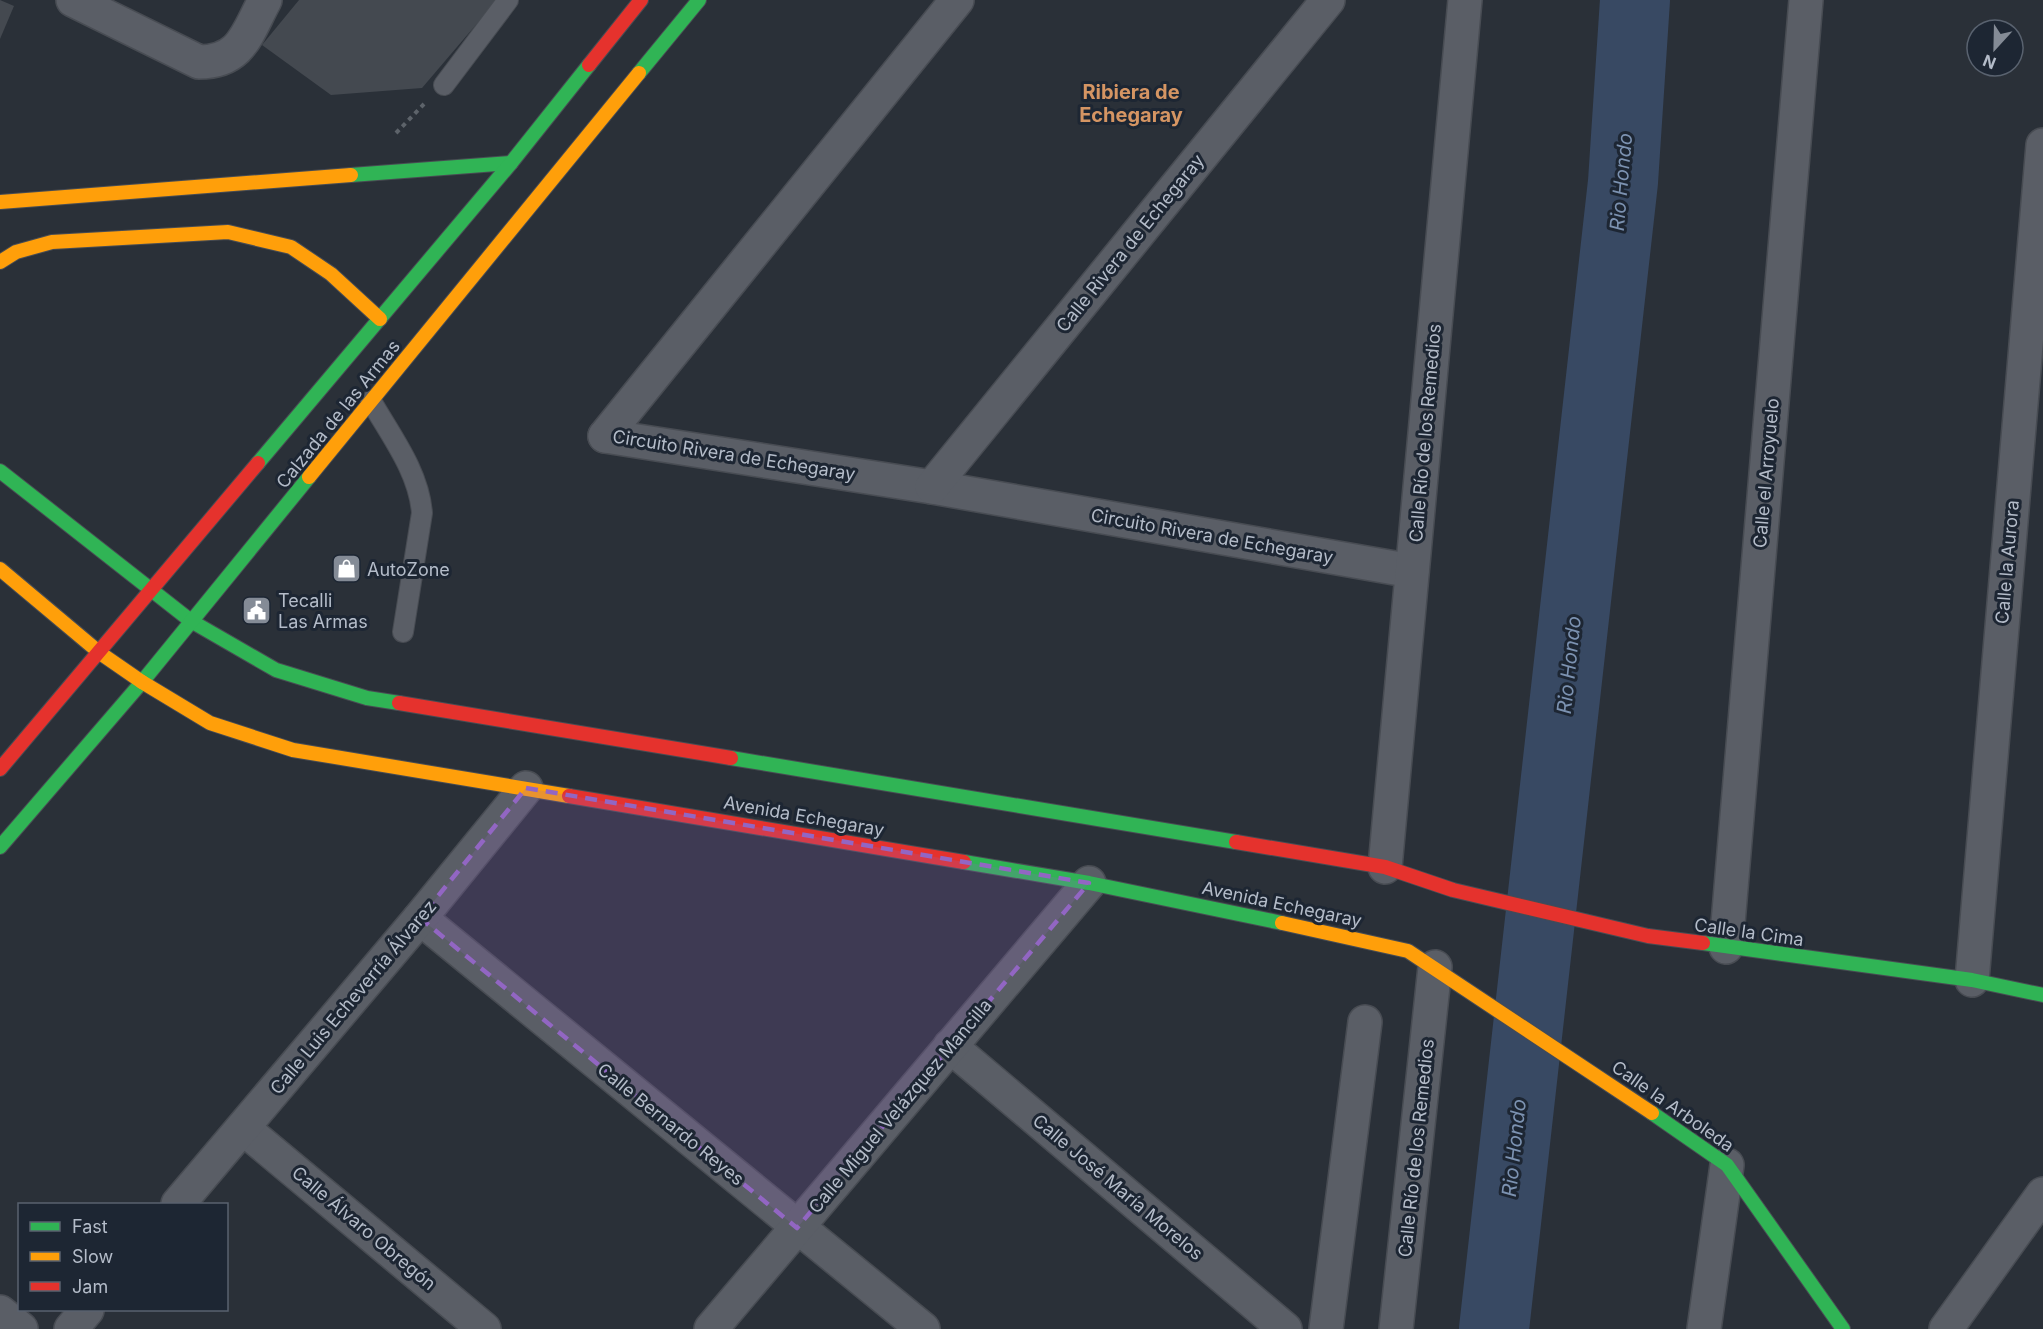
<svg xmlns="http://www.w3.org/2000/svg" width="2043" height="1329" font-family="Inter,sans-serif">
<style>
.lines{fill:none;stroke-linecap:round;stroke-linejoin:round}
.river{stroke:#384963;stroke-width:70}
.building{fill:#444950}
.lane-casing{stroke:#484c53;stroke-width:22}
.street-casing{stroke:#484c53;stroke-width:36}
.fast-casing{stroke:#484c53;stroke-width:16}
.slow-casing{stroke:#484c53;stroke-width:16}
.jam-casing{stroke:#484c53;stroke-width:16}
.path{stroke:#5d636a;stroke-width:4;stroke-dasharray:4.5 4.5;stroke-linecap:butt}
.lane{stroke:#5a5e66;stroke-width:20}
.street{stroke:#5a5e66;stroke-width:33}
.fast{stroke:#30b455;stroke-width:14}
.slow{stroke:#ff9f0a;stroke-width:14}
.jam{stroke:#e5322d;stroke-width:14}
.marked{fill:#9266c3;fill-opacity:0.2;stroke:#9266c3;stroke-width:4.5;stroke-dasharray:12 8;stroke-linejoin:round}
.labels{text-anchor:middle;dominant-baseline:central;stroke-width:6;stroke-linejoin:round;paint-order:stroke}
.street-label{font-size:18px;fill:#b4bcc9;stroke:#1d2633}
.poi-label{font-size:18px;fill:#b4bcc9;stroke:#1d2633;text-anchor:start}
.neighbourhood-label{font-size:20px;font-weight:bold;fill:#d59563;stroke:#1d2633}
.water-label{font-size:20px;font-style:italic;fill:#7c92b1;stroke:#1d2633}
</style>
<rect width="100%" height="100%" fill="#2a3038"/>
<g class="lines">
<!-- river -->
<path class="river" d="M1494 1329 1623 182 1635 0"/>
</g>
<!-- building -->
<g class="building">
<path d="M0 0 14 6 0 39Z"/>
<path d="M299 0H497L422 88 331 95 262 45Z"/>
</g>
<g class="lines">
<defs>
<g id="lane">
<path d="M444 85 508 0"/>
<path d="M371 401C391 436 419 472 422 513L403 632"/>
</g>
<g id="street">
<path d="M73 0 199 62C242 62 247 33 265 0"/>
<path d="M605 436 932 487 1412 571"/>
<path d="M605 436 957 0"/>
<path d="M932 487 1328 0"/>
<path d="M1385 867 1465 0"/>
<path d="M420 918 923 1329"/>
<path d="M1726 947 1806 0"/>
<path d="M1972 980 2043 145"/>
<path d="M950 1046 1285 1329"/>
<path d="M243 1128 484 1329"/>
<path d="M178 1204 420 918 526 788"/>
<path d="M0 1312 21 1329"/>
<path d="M71 1329 87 1310"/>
<path d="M711 1329 1089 883"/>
<path d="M1326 1329 1365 1022"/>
<path d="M1396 1329 1435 967"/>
<path d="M1704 1329 1727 1165"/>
<path d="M1946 1329 2043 1194"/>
</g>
<g id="fast">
<path d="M639 73 699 0"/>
<path d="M351 175 511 163"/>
<path d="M258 463 511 163 589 65"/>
<path d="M0 471 191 621"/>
<path d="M191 621 276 670 367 698 399 703"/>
<path d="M731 758 1236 842"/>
<path d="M0 847 142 682 309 477"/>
<path d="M964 862 1089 883 1282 923"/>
<path d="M1703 943 1972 980 2043 995"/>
<path d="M1652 1113 1727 1165 1843 1329"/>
</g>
<g id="slow">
<path d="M0 202 351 175"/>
<path d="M0 262 16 252 52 242 228 232 291 247 331 274 380 319"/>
<path d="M309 477 639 73"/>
<path d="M0 569 100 653 142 682"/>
<path d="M142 682 210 723 293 750 569 796"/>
<path d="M1282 923 1408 951 1652 1113"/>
</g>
<g id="jam">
<path d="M589 65 641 0"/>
<path d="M399 703 731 758"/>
<path d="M0 769 258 463"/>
<path d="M569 796 964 862"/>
<path d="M1236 842 1385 867 1453 890 1648 936 1703 943"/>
</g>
</defs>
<!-- lane casing -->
<use href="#lane" class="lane-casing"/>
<!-- street casing -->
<use href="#street" class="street-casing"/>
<!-- fast casing -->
<use href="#fast" class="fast-casing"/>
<!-- slow casing -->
<use href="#slow" class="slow-casing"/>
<!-- jam casing -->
<use href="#jam" class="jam-casing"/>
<!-- path -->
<path class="path" d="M396 133 424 104"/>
<!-- lane -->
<use href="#lane" class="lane"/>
<!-- street -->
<use href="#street" class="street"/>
<!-- fast -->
<use href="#fast" class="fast"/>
<!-- slow -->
<use href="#slow" class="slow"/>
<!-- jam -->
<use href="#jam" class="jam"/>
</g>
<!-- marked area -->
<path class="marked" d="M526 788 1089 883 797 1228 420 918Z"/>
<!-- icons -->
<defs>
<symbol id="shop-square" viewBox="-11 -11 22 22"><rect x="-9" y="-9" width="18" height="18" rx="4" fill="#848b96" stroke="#1d2633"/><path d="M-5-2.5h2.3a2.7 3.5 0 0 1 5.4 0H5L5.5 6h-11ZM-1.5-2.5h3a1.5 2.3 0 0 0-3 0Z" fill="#fff"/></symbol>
<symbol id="civic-square" viewBox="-11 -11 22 22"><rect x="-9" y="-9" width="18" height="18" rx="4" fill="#848b96" stroke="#1d2633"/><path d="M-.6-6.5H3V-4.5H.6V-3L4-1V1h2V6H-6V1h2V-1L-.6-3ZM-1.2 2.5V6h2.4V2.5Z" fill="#fff"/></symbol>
</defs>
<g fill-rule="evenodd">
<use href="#shop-square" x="330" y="552" width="33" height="33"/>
<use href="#civic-square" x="240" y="594" width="33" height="33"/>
</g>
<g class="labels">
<!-- street labels -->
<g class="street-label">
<text transform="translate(1130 243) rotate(-51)">Calle Rivera de Echegaray</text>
<text transform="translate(338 414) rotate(-51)">Calzada de las Armas</text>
<text transform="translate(1425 433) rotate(-85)">Calle Río de los Remedios</text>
<text transform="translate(734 455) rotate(9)">Circuito Rivera de Echegaray</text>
<text transform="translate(1766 473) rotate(-85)">Calle el Arroyuelo</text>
<text transform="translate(1212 536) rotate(10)">Circuito Rivera de Echegaray</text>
<text transform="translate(2007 562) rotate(-85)">Calle la Aurora</text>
<text transform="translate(804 816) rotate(10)">Avenida Echegaray</text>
<text transform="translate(1282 904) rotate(12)">Avenida Echegaray</text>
<text transform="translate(1749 932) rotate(8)">Calle la Cima</text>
<text transform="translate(353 997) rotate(-50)">Calle Luis Echeverría Álvarez</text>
<text transform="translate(900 1106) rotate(-50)">Calle Miguel Velázquez Mancilla</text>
<text transform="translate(1673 1106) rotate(35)">Calle la Arboleda</text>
<text transform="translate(671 1124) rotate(39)">Calle Bernardo Reyes</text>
<text transform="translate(1416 1148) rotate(-84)">Calle Río de los Remedios</text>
<text transform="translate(1118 1187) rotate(40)">Calle José María Morelos</text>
<text transform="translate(364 1228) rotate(40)">Calle Álvaro Obregón</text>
</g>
<!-- poi labels -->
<g class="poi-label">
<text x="367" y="569">AutoZone</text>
<text x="278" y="600">Tecalli<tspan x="278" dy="21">Las Armas</tspan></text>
</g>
<!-- neighbourhood labels -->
<g class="neighbourhood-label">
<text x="1131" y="92">Ribiera de<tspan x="1131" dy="23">Echegaray</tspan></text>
</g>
<!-- water labels -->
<g class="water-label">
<text transform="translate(1621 182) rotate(-85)">Rio Hondo</text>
<text transform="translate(1569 665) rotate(-84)">Rio Hondo</text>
<text transform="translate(1514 1148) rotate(-84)">Rio Hondo</text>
</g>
</g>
<!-- legend -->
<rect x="18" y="1203" width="210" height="108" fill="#1d2633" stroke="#59626f" stroke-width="1.5"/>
<rect x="30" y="1222" width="30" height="9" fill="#30b455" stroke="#59626f" stroke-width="1.5"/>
<text x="72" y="1233" font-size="18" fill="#b4bcc9">Fast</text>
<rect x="30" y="1252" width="30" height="9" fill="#ff9f0a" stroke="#59626f" stroke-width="1.5"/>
<text x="72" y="1263" font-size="18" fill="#b4bcc9">Slow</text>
<rect x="30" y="1282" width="30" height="9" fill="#e5322d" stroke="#59626f" stroke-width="1.5"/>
<text x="72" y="1293" font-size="18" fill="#b4bcc9">Jam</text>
<!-- north arrow -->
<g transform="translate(1995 48) rotate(202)"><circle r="28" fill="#1d2633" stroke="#59626f" stroke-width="1.5"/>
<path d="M0-4.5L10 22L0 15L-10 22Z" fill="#848b96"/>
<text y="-9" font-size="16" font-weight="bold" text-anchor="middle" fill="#b4bcc9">N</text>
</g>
</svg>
